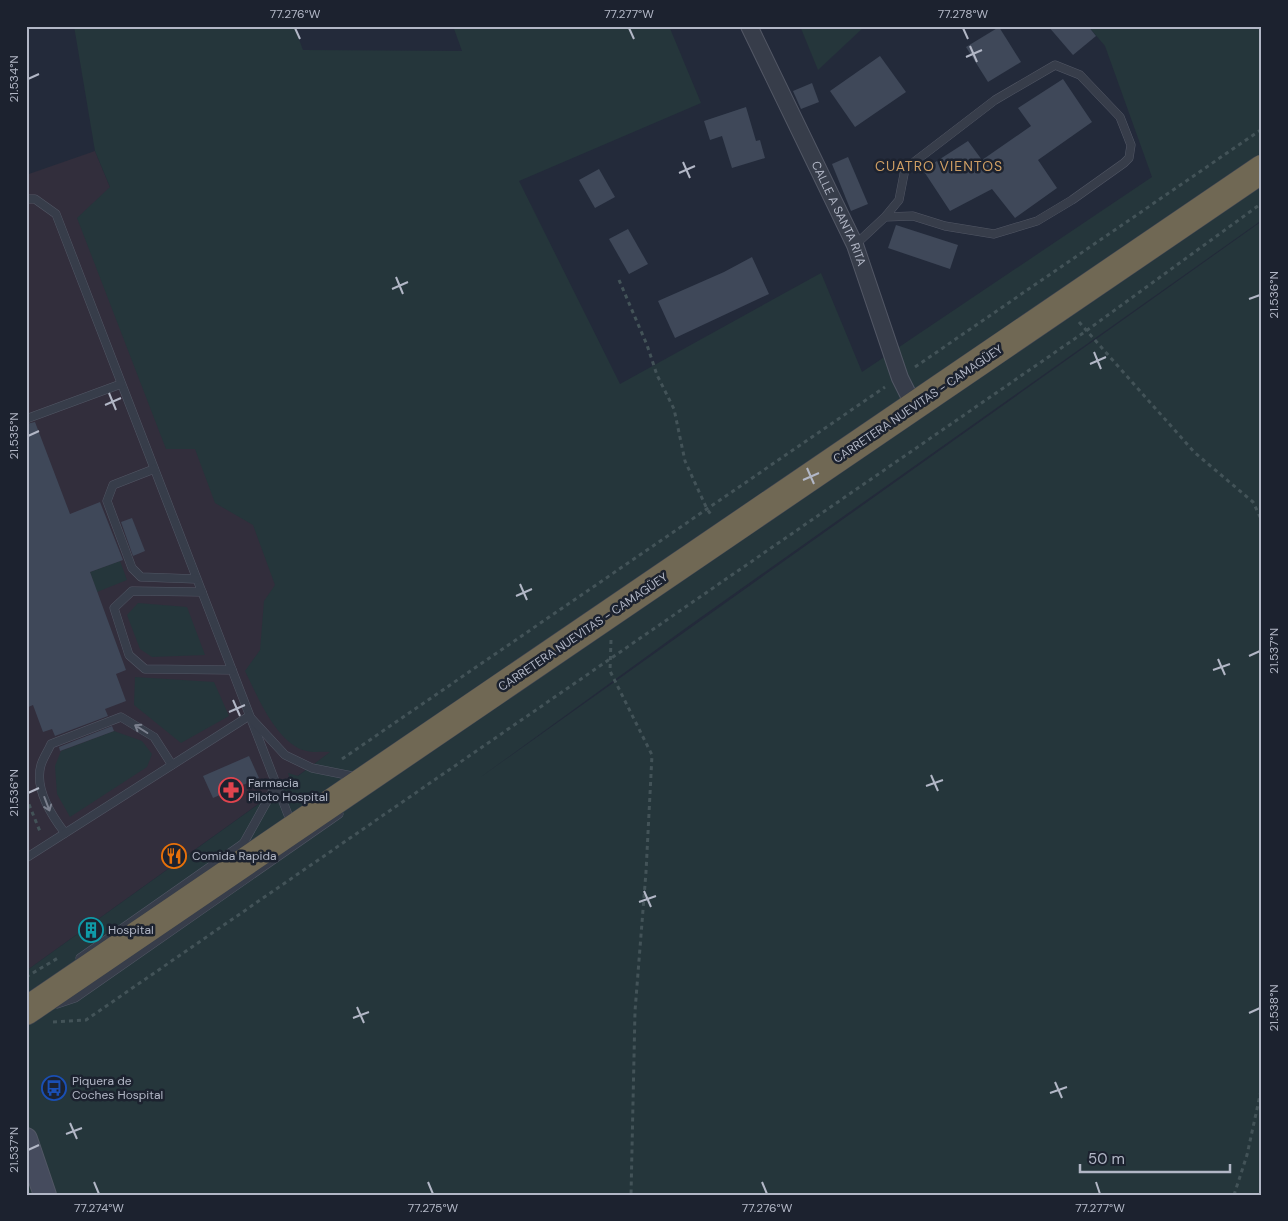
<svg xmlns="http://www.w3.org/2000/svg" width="1288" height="1221" font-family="'DM Sans',sans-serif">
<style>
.medical{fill:#322e3c}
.green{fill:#25363b}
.building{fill:#3f4859}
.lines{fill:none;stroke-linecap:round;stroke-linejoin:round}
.lane-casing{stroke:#525765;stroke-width:9}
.street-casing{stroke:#525765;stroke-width:18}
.secondary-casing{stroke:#525765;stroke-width:24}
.highway-casing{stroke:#3f4452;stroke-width:29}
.path{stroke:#435358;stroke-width:3;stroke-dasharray:4 4;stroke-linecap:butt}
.lane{stroke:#373d4a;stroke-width:8}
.street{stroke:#373d4a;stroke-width:16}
.secondary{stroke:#454b5d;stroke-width:22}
.highway{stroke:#706854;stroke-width:28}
.oneway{stroke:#7b808e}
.ticks{fill:none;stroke:#b2b7c6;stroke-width:2}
.labels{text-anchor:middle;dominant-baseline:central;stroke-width:5;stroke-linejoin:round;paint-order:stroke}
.street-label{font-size:12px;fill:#b2b7c6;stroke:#1c222f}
.poi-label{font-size:12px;fill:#b2b7c6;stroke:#1c222f;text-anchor:start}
.neighbourhood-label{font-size:14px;letter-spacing:1px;fill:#cf9f64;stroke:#1c222f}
.neatline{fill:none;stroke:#b2b7c6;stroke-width:2}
.ticks-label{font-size:12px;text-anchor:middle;fill:#b2b7c6}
</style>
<rect width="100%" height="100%" fill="#232a3a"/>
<!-- medical -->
<path class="medical" d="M95 151 110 187 351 353 331 752 26 971V175Z"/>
<!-- green -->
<g class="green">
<path d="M74 26H294L303 50 462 51 453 26H669L701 103 519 181 620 384 821 273 862 372 1152 177 1105 46 1088 26H1262V220L690 625 478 779 1262 221V1195H26V971L291 781 288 773 298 776 330 752C323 751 314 753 307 751 277 745 257 695 245 671L260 650 264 601 275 585 253 525 215 503 195 449H166L77 218 110 187 95 151Z"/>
<path d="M800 26H865L818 70Z"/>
<path d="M120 561 127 580 97 592 90 572Z"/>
<path d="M138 603 187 607 205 655 152 657 140 649 127 615Z"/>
<path d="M135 677 214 682 229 716 181 743 134 705Z"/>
<path d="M114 731 142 741 152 754 147 767 70 817 57 794 55 766 61 751Z"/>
</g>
<!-- building -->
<g class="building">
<path d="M1048 26H1088L1096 36 1073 55Z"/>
<path d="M999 27 1021 62 988 82 966 47Z"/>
<path d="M880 56 906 92 855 127 830 91Z"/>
<path d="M1063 79 1092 122 1038 160 1057 188 1015 218 992 189 950 211 923 170 968 141 982 160 1031 126 1018 108Z"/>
<path d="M812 83 819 102 801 109 793 91Z"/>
<path d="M746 107 756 141 760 140 765 158 732 168 722 136 710 140 704 121Z"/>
<path d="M848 157 868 204 851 211 832 164Z"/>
<path d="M599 169 615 197 595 208 579 180Z"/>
<path d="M896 225 958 245 950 269 888 248Z"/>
<path d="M628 229 648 264 629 274 609 239Z"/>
<path d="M752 257 769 294 675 338 658 301 724 272Z"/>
<path d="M35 422 70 514 100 502 123 560 90 572 126 670 116 674 126 701 105 709 108 716 55 736 52 729 43 732 33 705 26 708V424Z"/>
<path d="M132 518 145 551 133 556 121 522Z"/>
<path d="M112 726 114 731 60 751 59 747Z"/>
<path d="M249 756 259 778 213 798 203 776Z"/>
</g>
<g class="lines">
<defs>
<g id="lane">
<path d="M26 199H35L56 214 292 825"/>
<path d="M855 245 885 217 913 216 945 226 994 234 1037 221 1072 200 1124 163 1129 158 1131 145 1120 117 1080 75 1055 65 995 100 905 169 899 200 885 217"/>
<path d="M26 419 121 384"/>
<path d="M154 469 113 485 107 501 132 568 141 577 196 579"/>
<path d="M202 592 132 591 114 608 129 655 145 669 232 670"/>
<path d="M65 833C51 815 34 789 41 765 43 758 48 751 51 744L121 717 154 737 172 765"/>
<path d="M242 846 276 785"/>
<path d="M26 858 249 716 285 755 312 768 357 777"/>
<path d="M80 958 244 843"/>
<path d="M57 1004 75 998 339 814"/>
</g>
<g id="street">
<path id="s1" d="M749 26 855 245 900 378 914 406"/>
</g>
<path id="secondary" d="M26 1139 45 1195"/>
<path id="highway" d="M26 1011 1262 169"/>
</defs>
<!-- lane casing -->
<use href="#lane" class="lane-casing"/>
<!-- street casing -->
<use href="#street" class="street-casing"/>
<!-- secondary casing -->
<use href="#secondary" class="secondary-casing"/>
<!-- highway casing -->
<use href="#highway" class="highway-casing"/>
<!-- path -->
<g class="path">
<path d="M619 280 647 345 657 375 674 409 685 461 707 509 712 516"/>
<path d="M1079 322 1194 452 1253 502 1262 521"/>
<path d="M915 367 1262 129"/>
<path d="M611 640 610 671 652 755 646 872 635 1011 631 1195"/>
<path d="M342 759 885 387"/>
<path d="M26 797 41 834"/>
<path d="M26 977 58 958"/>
<path d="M53 1022 86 1020 1086 331 1262 203"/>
<path d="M1234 1195 1247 1155 1262 1086"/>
</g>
<!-- lane -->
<use href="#lane" class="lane"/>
<!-- street -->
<use href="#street" class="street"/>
<!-- secondary -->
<use href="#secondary" class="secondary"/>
<!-- highway -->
<use href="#highway" class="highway"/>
</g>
<!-- one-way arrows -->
<defs><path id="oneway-shaft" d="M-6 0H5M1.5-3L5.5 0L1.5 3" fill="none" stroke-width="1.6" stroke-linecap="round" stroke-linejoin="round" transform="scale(1.25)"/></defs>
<g class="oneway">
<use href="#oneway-shaft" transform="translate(141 729) rotate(-148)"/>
<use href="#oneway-shaft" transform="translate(47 804) rotate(69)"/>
</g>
<!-- ticks -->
<path class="ticks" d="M295 28 300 39M629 28 634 39M963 28 968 39M970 46 977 62M966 57 982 50M28 79 39 74M683 162 690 178M679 173 695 166M396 277 403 294M392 289 408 282M1249 299 1260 295M1094 352 1101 369M1090 364 1106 357M109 393 116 410M105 405 121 398M28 436 39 431M807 468 814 484M803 480 819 473M520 584 527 600M516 596 532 589M1249 656 1260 651M1218 659 1225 675M1213 670 1230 664M233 700 240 716M229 712 245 705M931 775 938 791M926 786 943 780M28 793 39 788M644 891 651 907M639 902 656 896M357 1007 364 1023M1249 1013 1260 1008M353 1018 369 1012M1055 1082 1062 1098M1050 1093 1067 1087M70 1123 77 1139M66 1134 82 1128M28 1150 39 1145M94 1182 99 1194M428 1182 433 1194M762 1182 767 1194M1096 1182 1100 1194"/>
<!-- icons -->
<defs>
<symbol id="pharmacy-ring" viewBox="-11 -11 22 22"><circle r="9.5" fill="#1c222f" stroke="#e0444e" stroke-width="1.5"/><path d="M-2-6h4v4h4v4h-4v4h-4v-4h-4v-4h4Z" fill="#e0444e"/></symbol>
<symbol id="restaurant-ring" viewBox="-11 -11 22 22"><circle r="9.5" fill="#1c222f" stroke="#e8710a" stroke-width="1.5"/><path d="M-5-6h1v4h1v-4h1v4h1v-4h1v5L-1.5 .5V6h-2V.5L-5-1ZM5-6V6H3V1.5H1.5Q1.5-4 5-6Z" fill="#e8710a"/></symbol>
<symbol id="building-ring" viewBox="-11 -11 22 22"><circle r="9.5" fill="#1c222f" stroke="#0f9aa8" stroke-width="1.5"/><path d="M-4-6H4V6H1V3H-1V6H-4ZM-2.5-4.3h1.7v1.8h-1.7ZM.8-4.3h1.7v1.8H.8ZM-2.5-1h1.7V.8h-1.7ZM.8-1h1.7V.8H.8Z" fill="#0f9aa8"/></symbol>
<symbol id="bus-ring" viewBox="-11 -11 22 22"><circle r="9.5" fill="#1c222f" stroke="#1a4fb4" stroke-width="1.5"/><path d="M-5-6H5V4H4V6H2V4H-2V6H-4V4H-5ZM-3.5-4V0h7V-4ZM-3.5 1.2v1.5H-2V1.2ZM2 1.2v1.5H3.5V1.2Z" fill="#1a4fb4"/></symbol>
</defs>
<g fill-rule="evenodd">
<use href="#pharmacy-ring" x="217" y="776" width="28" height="28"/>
<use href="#restaurant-ring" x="160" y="842" width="28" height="28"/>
<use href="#building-ring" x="77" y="916" width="28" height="28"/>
<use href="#bus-ring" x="40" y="1074" width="28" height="28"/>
</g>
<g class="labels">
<!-- street labels -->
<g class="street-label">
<text stroke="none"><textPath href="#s1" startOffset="208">CALLE A SANTA RITA</textPath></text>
<text transform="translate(918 404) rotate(-34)">CARRETERA NUEVITAS - CAMAGÜEY</text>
<text transform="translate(583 632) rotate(-34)">CARRETERA NUEVITAS - CAMAGÜEY</text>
</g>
<!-- poi labels -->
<g class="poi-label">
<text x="248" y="783">Farmacia<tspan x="248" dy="14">Piloto Hospital</tspan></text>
<text x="192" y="856">Comida Rapida</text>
<text x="108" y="930">Hospital</text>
<text x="72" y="1081">Piquera de<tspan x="72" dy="14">Coches Hospital</tspan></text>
</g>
<!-- neighbourhood labels -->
<g class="neighbourhood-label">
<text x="939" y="166">CUATRO VIENTOS</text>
</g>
</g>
<!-- border -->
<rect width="1288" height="1221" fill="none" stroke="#1c222f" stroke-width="55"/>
<!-- scale -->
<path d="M1080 1164v8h150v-8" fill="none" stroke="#b2b7c6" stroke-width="2.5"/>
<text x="1088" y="1164" font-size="15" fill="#b2b7c6" stroke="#1c222f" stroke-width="4" paint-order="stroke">50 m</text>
<rect x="28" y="28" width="1232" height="1166" class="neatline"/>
<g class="ticks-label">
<text x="295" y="18">77.276°W</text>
<text x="629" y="18">77.277°W</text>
<text x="963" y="18">77.278°W</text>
<text transform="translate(14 79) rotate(-90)" y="4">21.534°N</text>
<text transform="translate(1274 295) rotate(-90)" y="4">21.536°N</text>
<text transform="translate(14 436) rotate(-90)" y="4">21.535°N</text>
<text transform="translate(1274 651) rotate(-90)" y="4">21.537°N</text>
<text transform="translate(14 793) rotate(-90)" y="4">21.536°N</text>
<text transform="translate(1274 1008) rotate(-90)" y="4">21.538°N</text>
<text transform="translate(14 1150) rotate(-90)" y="4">21.537°N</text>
<text x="99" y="1212">77.274°W</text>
<text x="433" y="1212">77.275°W</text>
<text x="767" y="1212">77.276°W</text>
<text x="1100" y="1212">77.277°W</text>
</g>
</svg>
